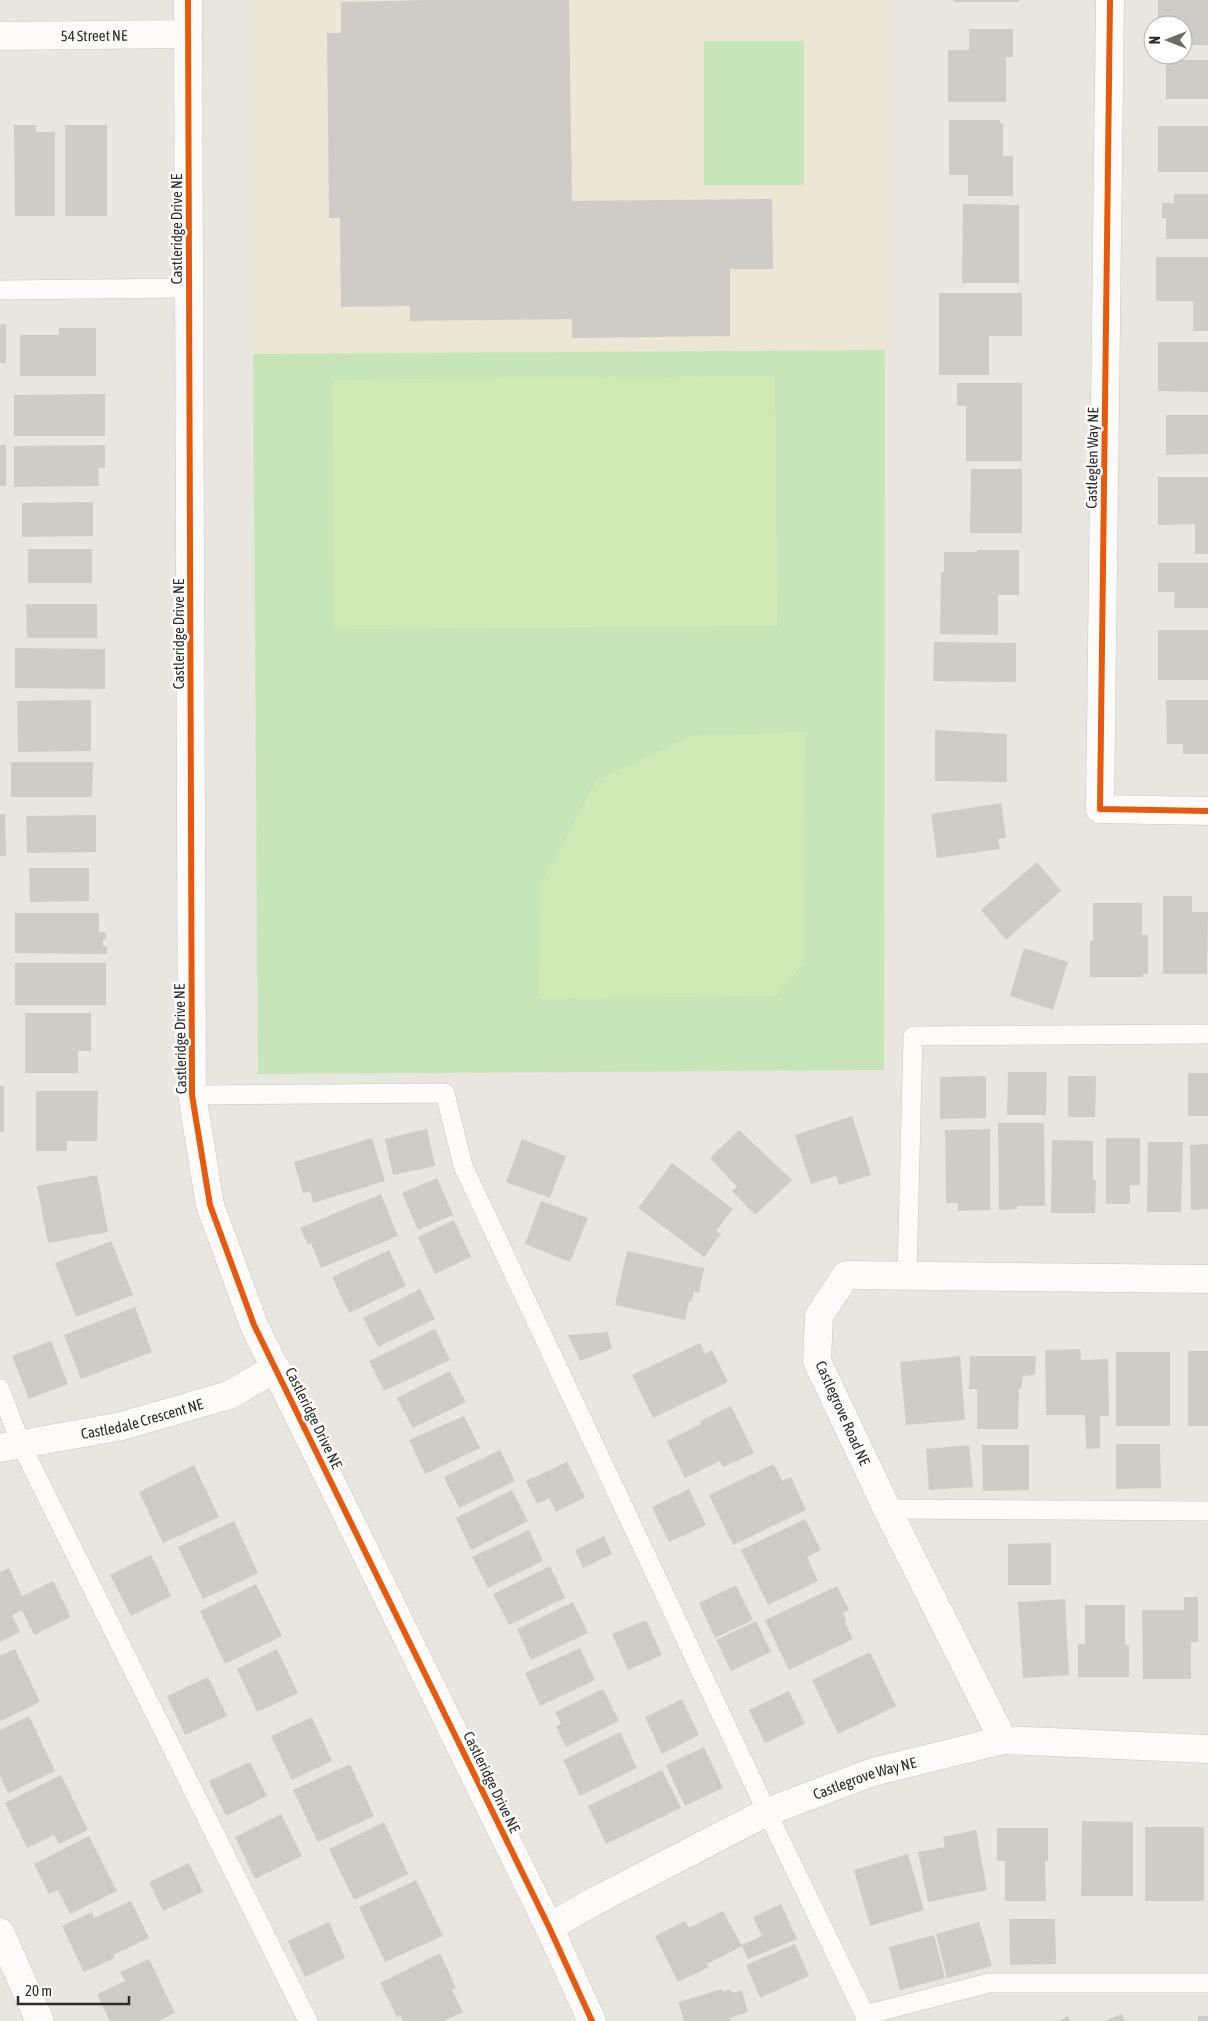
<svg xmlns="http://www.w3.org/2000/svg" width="1208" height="2021" font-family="'Asap Condensed',sans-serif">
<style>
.education{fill:#ece7d4}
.green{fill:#c6e5b8}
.pitch{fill:#d1eab5}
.building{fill:#ceccc7}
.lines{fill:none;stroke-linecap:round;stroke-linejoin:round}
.service-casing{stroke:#c6c5c6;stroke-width:20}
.minor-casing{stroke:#c6c5c6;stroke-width:29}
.tertiary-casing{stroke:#c6c5c6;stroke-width:29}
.service{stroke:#fcfbfa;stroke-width:19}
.minor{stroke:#fcfbfa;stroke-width:28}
.tertiary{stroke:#fcfbfa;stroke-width:28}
.cycleway-casing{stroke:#fff;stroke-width:9}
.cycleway{stroke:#e8590c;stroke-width:6}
.labels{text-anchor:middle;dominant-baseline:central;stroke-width:5;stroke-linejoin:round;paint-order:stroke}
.street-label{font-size:15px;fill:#2b2b2b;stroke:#fff}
</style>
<rect width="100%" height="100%" fill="#e9e6e0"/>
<!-- education -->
<path class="education" d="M253 0H884L885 350 253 354Z"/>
<!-- green -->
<g class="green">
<rect x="704" y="41" width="100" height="144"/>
<path d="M885 350 884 1070 258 1074 253 354Z"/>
</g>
<!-- pitch -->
<g class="pitch">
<path d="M775 376 777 626 334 629 333 380Z"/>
<path d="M805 732 803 964 775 996 539 998 540 886 596 781 690 736Z"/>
</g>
<!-- building -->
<g class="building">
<path d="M428 0H569L572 201 772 199 773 269H730V336L572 338V319L410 321V306L341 307 340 218H329L327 33H341V2Z"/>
<rect x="954" y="0" width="65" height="2"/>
<path d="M1158 0H1208V45H1183V25H1158Z"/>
<path d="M969 29H1013V57H1006V102H948V50H969Z"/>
<rect x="1166" y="60" width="42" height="39"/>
<path d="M949 120H1000V123H1003V156H1013V196H968V175H949Z"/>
<path d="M14 125H36V132H55V216H15Z"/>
<rect x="65" y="125" width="42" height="91"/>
<rect x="1158" y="126" width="50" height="46"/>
<path d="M1174 194H1208V239H1166V218H1162V203H1174Z"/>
<path d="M963 204 1019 205V283H962Z"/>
<path d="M1156 257H1208V331H1193V301H1156Z"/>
<path d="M939 293H1022V336H989V375H939Z"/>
<rect x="0" y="324" width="6" height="39"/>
<path d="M59 328H96V376H20V335H59Z"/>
<path d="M1158 342H1208V392L1158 391Z"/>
<path d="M957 383H1022V461H966V406H957Z"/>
<path d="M105 394V436H14V395Z"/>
<path d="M1166 415H1208V454L1166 455Z"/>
<rect x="0" y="445" width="6" height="41"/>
<path d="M105 445V468H98L99 486 14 487V446Z"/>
<path d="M971 469H1022V533H970Z"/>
<path d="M1158 477H1208V554H1195V524L1158 525Z"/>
<path d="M93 502V536L22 537V503Z"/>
<rect x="28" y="549" width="64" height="34"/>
<path d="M977 550H1019V595H998V635L940 634 941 572H944V552H977Z"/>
<path d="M1158 563H1208V608H1174L1175 592H1158Z"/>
<path d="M26 604H97V638H27Z"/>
<rect x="1158" y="630" width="50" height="50"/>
<path d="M934 642 1016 643V682L933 681Z"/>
<path d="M15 648 105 649V689L15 688Z"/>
<path d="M91 700V751L18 752 17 701Z"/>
<path d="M1166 700H1208V754H1183V744H1167Z"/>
<path d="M935 730 1007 734V782L935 781Z"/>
<path d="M11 762H93L92 797H11Z"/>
<path d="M1001 803 1006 838 998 839 1000 849 937 858 931 814Z"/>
<path d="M0 814H5L6 856H0Z"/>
<path d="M96 815V852L27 853 26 816Z"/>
<path d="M1037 862 1061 891 1006 940 981 910Z"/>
<path d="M29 868H89V901L30 902Z"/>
<path d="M1163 896H1192V912H1208L1207 974H1163Z"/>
<path d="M1093 903H1142V935H1148V974H1143V977H1090V941H1093Z"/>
<path d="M15 913H99V932H106V940H103V946H107V954L15 953Z"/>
<path d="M1024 948 1068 962 1053 1010 1010 996Z"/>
<rect x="15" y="963" width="91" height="42"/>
<path d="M25 1013H91V1051H78V1073H25Z"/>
<path d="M1008 1072H1047L1046 1115H1007Z"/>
<rect x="1188" y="1073" width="20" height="43"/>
<path d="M986 1076V1118L940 1119V1077Z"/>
<path d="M1068 1076H1096L1095 1117H1068Z"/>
<rect x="0" y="1086" width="4" height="46"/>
<path d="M36 1091H98L97 1141H67V1151H36Z"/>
<path d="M852 1116 871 1175 839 1185 836 1176 811 1184 795 1135Z"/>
<path d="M998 1123H1044L1045 1206H1017V1209L999 1210Z"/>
<path d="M427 1129 435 1166 393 1175 385 1139Z"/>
<path d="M990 1129V1210L958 1211V1203H946L945 1130Z"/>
<path d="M739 1130 792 1180 755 1215 732 1191 737 1187 710 1158Z"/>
<path d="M372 1138 385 1181 313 1203 310 1191 303 1193 294 1162Z"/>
<path d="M1106 1138H1140V1185H1130V1204H1106Z"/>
<path d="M522 1139 566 1156 550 1198 506 1182Z"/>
<path d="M1052 1140 1093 1141V1180H1096L1095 1213H1051Z"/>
<path d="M1148 1142H1183L1181 1212H1147Z"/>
<path d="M1208 1144V1209L1191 1210 1190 1145Z"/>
<path d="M672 1163 733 1209 716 1231 721 1234 704 1257 638 1208Z"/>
<path d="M97 1175 108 1232 48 1243 37 1186Z"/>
<path d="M437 1178 453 1215 418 1230 402 1193Z"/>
<path d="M381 1194 398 1236 321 1268 311 1243 308 1245 300 1228Z"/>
<path d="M541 1201 588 1218 570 1262 525 1244Z"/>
<path d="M454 1220 471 1257 435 1274 418 1237Z"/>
<path d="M111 1241 133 1295 76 1317 55 1263Z"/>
<path d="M389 1250 406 1286 349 1313 332 1277Z"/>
<path d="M627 1251 704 1268 699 1293 694 1292 691 1302 689 1301 685 1320 615 1305Z"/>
<path d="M420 1289 435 1319 378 1347 363 1318Z"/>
<path d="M135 1307 152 1352 81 1379 64 1335Z"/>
<path d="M435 1329 450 1360 384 1391 369 1361Z"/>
<path d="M608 1332 612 1349 580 1361 568 1335Z"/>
<path d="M51 1341 68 1384 29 1399 12 1356Z"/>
<path d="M700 1343 705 1354 712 1350 728 1382 653 1418 632 1375Z"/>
<path d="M1080 1349 1081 1360 1108 1359 1109 1416H1100V1448L1086 1449 1085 1415H1046L1045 1350Z"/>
<rect x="1188" y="1351" width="20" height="75"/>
<rect x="1116" y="1352" width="54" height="74"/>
<path d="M960 1356 965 1420 906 1425 900 1362Z"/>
<path d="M970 1356H1036L1035 1375 1023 1376 1021 1389H1019L1018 1429H977V1389H969Z"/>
<path d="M450 1371 466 1402 413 1428 397 1398Z"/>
<path d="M731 1406 754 1453 723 1467 720 1461 685 1478 667 1441 701 1424 700 1421Z"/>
<path d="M464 1416 480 1448 425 1474 409 1440Z"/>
<path d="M1116 1444H1160L1161 1488 1116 1489Z"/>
<path d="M969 1445 973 1487 929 1490 926 1449Z"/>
<path d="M982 1445H1029V1490L983 1491Z"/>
<path d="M500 1450 515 1481 459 1508 444 1477Z"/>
<path d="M567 1462 585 1497 556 1512 549 1498 537 1504 526 1481Z"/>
<path d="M774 1464 782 1481 791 1477 806 1510 733 1545 709 1495Z"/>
<path d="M194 1465 219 1517 163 1543 139 1492Z"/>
<path d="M689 1489 706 1525 669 1542 652 1507Z"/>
<path d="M512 1490 528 1521 471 1550 456 1518Z"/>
<path d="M805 1519 821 1550 807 1557 818 1581 768 1605 741 1550Z"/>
<path d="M234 1521 258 1573 203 1599 178 1547Z"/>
<path d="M529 1530 543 1561 488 1588 472 1557Z"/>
<path d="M604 1536 612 1554 583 1568 575 1550Z"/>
<path d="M1051 1543V1585H1008V1544Z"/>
<path d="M151 1555 171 1596 131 1616 110 1575Z"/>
<path d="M550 1566 565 1598 509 1625 493 1594Z"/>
<path d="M9 1568 22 1596 53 1581 71 1617 34 1635 22 1610 12 1615 20 1632 0 1642V1572Z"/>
<path d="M256 1584 282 1636 225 1664 200 1611Z"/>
<path d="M736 1585 753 1620 715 1638 699 1603Z"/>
<path d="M837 1586 849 1610 843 1613 847 1622 845 1623 853 1639 789 1670 765 1620Z"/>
<path d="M1184 1597H1198V1642H1191V1679H1143L1142 1610H1184Z"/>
<path d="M1065 1599 1069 1675 1023 1678 1018 1602Z"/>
<path d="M573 1602 588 1633 531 1660 517 1629Z"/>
<path d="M1085 1605H1125V1645H1129V1677H1078V1644H1085Z"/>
<path d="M646 1620 662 1655 628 1670 612 1634Z"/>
<path d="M756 1621 771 1652 731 1671 716 1640Z"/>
<path d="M580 1648 595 1680 540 1706 525 1673Z"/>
<path d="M15 1649 40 1702 0 1721V1656Z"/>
<path d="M277 1649 298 1693 257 1712 237 1669Z"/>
<path d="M870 1652 896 1706 838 1734 812 1680Z"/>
<path d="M208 1677 227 1716 185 1735 167 1696Z"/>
<path d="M603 1689 619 1721 566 1747 556 1727 561 1724 555 1712Z"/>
<path d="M789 1691 805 1724 765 1743 749 1710Z"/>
<path d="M682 1699 699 1735 662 1754 645 1717Z"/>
<path d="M29 1716 55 1771 8 1793 0 1776V1730Z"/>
<path d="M312 1717 332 1761 292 1780 271 1736Z"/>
<path d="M620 1732 637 1768 580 1796 563 1760Z"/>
<path d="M704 1747 723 1788 685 1806 666 1765Z"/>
<path d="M250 1762 267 1796 226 1816 209 1781Z"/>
<path d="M350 1764 374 1816 318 1842 293 1790Z"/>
<path d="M662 1770 681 1808 606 1844 588 1806Z"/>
<path d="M61 1775 88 1830 59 1844 54 1835 27 1848 5 1803Z"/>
<path d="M281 1814 302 1856 255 1879 235 1837Z"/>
<path d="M1082 1821 1133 1822V1896H1081Z"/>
<path d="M384 1822 408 1874 354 1900 329 1849Z"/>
<rect x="1145" y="1827" width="59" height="74"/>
<path d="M997 1828H1048V1861H1045L1046 1901H1005V1861H997Z"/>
<path d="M976 1830 987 1890 928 1902 918 1852 945 1847 943 1837Z"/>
<path d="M89 1836 117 1891 70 1914 58 1890 49 1894 34 1864Z"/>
<path d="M908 1854 924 1910 870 1926 854 1870Z"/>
<path d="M189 1863 203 1892 163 1911 149 1882Z"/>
<path d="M416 1880 443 1936 385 1962 359 1907Z"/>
<path d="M131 1901 149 1938 113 1955 115 1958 84 1972 62 1926 92 1912 94 1918Z"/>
<path d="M781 1904 797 1939 748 1959 742 1945 762 1936 753 1917Z"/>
<path d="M723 1911 742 1946 707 1964 709 1967 678 1982 655 1936 685 1921 689 1928Z"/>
<path d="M1009 1919H1055L1056 1964 1010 1965Z"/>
<path d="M329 1922 345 1958 305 1977 288 1941Z"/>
<path d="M979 1922 992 1966 947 1978 936 1934Z"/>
<path d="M934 1935 945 1978 900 1990 889 1947Z"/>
<path d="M795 1944 809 1976 760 1998 746 1965Z"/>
<path d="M440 1953 456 1988 452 1990 463 2012 444 2021H403L400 2015 397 2017 380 1983Z"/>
<path d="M149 1959 175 2013 158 2021H110L97 1994 125 1981 120 1972Z"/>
<path d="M722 1989 723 1992 731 1989 732 1993 742 1990 748 2012 730 2018 731 2021H684L678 2002Z"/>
<path d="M1122 2014 1125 2021H1104Z"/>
<path d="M1068 2016 1070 2021H1059Z"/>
<rect x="1198" y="2016" width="10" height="5"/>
</g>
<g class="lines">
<defs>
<g id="service">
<path d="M0 290 189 288"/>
<path d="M192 1095 445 1093 463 1166 767 1812 865 2015V2021"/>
<path d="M907 1275 913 1036 1208 1034"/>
<path d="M0 1389 21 1445 308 2021"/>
<path d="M887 1509 1208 1511"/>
<path d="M865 2015 989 1983H1208"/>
</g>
<g id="minor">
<path d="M1110 0 1100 809 1208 811"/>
<path id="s1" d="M0 1448 122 1426 229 1395 276 1368"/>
<path d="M1003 1740 887 1509 817 1361 819 1316 846 1275 1208 1279"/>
<path id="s2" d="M549 1927 595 1901 767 1812 873 1772 1003 1740 1208 1749"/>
<path d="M0 1932 40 2021"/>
</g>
<g id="tertiary">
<path d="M188 0 192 1095 210 1205 254 1325 549 1927 592 2021"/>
<path id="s3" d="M0 36 188 34"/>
</g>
</defs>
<!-- service casing -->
<use href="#service" class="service-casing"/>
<!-- minor casing -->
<use href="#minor" class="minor-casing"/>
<!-- tertiary casing -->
<use href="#tertiary" class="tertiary-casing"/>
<!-- service -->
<use href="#service" class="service"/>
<!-- minor -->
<use href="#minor" class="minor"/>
<!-- tertiary -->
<use href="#tertiary" class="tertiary"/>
<defs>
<g id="cycleway">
<path d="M188 0 192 1095 210 1205 254 1325 549 1927 592 2021"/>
<path d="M1110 0 1100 809 1208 811"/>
</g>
</defs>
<!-- cycleway casing -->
<use href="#cycleway" class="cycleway-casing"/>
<!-- cycleway -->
<use href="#cycleway" class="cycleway"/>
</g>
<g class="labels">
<!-- street labels -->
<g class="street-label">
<text stroke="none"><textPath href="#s3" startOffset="94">54 Street NE</textPath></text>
<text transform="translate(176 229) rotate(-90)">Castleridge Drive NE</text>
<text transform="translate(1092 458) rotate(-89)">Castleglen Way NE</text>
<text transform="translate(178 634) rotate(-90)">Castleridge Drive NE</text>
<text transform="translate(180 1039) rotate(-91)">Castleridge Drive NE</text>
<text transform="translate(843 1413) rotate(66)">Castlegrove Road NE</text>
<text stroke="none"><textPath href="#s1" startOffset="145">Castledale Crescent NE</textPath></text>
<text transform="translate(314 1418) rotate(64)">Castleridge Drive NE</text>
<text stroke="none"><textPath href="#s2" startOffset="350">Castlegrove Way NE</textPath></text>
<text transform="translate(492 1782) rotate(64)">Castleridge Drive NE</text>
</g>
</g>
<!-- north arrow -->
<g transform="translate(1168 40) rotate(270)"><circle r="24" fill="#ffffff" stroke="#aaaaaa"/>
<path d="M0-4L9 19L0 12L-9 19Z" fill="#6e6c6a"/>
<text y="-8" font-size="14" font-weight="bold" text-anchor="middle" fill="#2b2b2b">N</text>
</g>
<!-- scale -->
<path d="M18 1996v8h111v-8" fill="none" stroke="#2b2b2b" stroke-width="2.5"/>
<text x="25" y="1996" font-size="15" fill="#2b2b2b" stroke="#ffffff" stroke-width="4" paint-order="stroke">20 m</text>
</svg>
